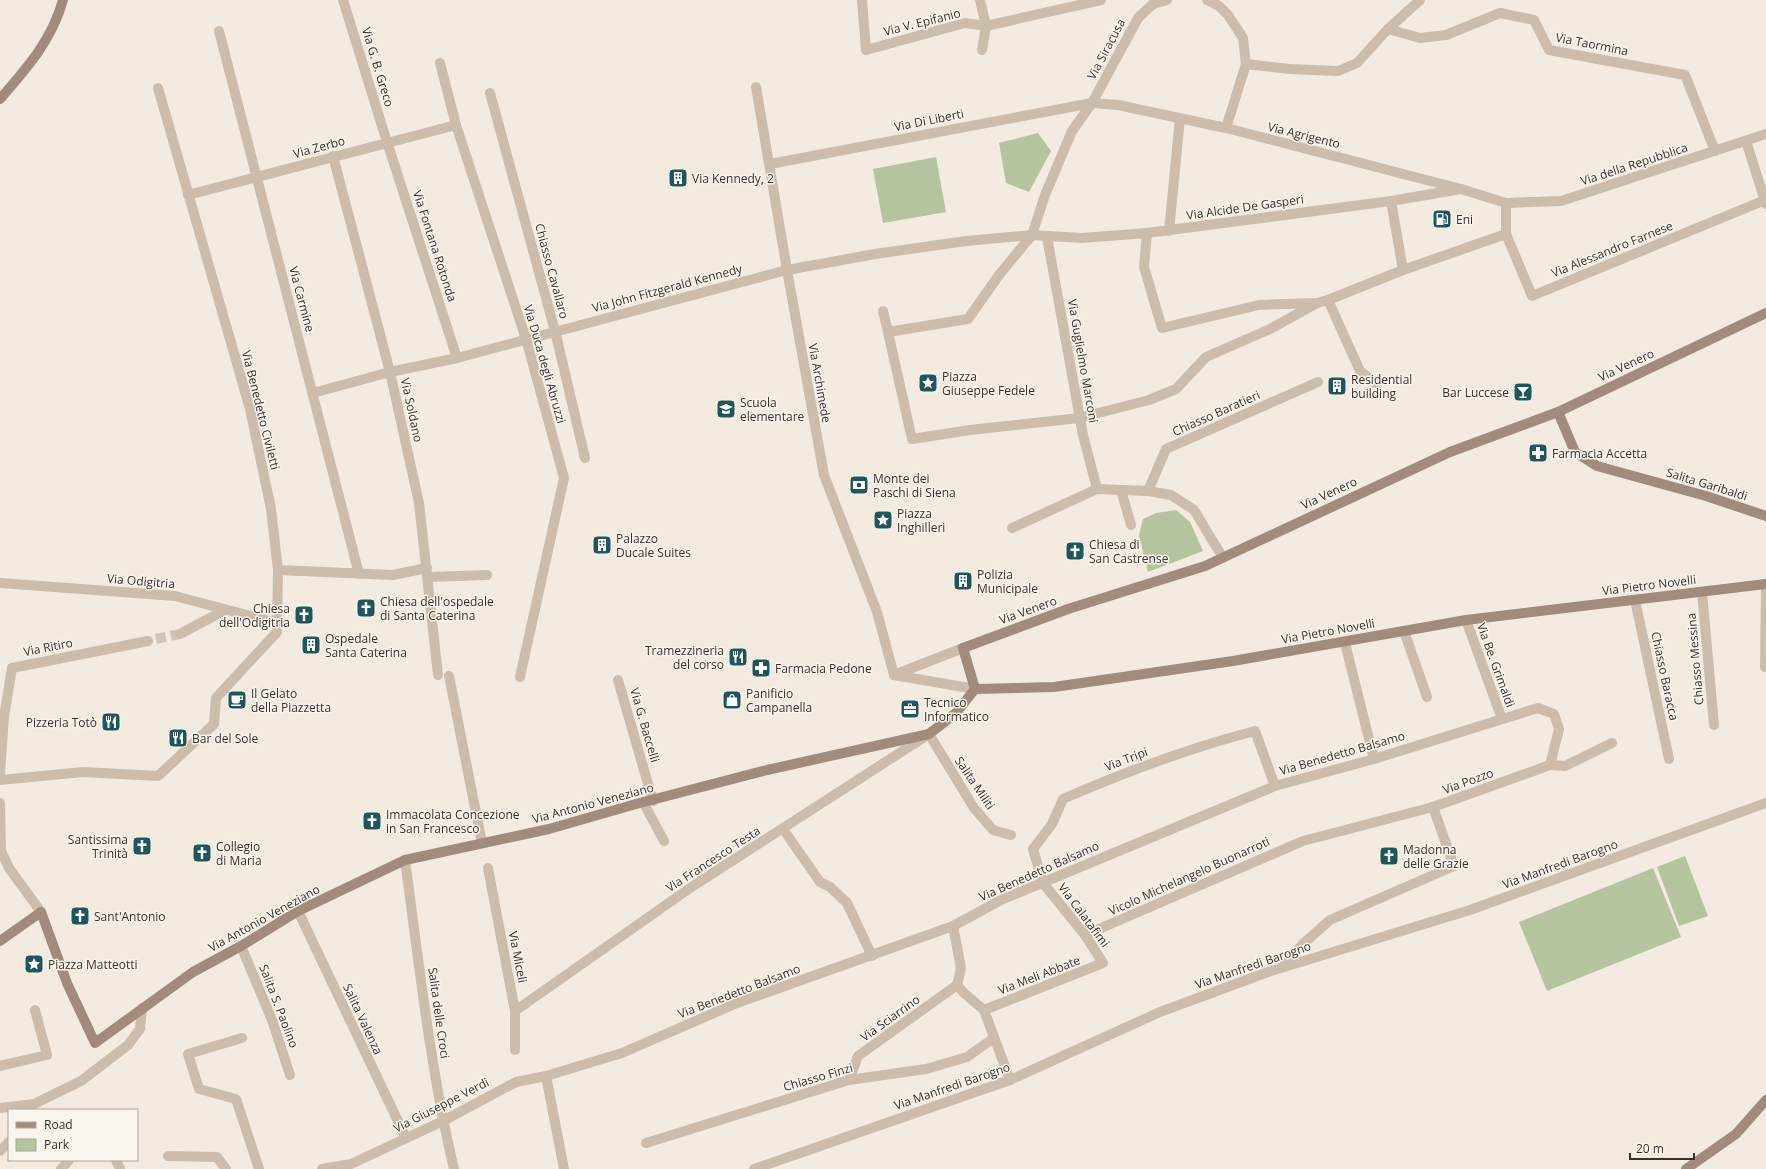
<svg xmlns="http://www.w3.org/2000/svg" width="1766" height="1169" font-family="'Open Sans',sans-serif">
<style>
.green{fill:#b5c39f}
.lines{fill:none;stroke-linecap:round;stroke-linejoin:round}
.street-tunnel{stroke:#cec6bc;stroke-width:10;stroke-dasharray:10 5;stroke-linecap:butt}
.street{stroke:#ccbcab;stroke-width:10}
.secondary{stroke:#a08b7c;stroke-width:10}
.labels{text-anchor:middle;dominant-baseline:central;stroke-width:3;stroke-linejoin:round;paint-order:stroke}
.street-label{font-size:12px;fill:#3a302a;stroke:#faf5ed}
.poi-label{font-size:12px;fill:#3a302a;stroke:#faf5ed;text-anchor:start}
</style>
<rect width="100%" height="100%" fill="#f3ebe0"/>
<!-- green -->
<g class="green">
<path d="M1038 133 1051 151 1029 192 1006 183 999 143Z"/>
<path d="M936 157 946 212 883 223 873 169Z"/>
<path d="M1176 510 1190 522 1203 551 1148 572 1139 535 1143 519 1156 513Z"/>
<path d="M1685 856 1708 916 1679 926 1657 867Z"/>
<path d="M1653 868 1681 937 1547 991 1519 922Z"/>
</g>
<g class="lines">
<!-- street-tunnel -->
<path class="street-tunnel" d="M156 639 180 634"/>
<!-- street -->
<g class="street">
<path d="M343 0 387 142 457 358"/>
<path d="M862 0 866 50 965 23 986 26 1101 0"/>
<path d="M980 0 986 26 982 50"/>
<path d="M1167 0 1153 4 1138 18 1092 103 1072 131 1045 195 1032 235 999 275 968 319 888 332 912 439 970 430 1079 418 1149 400 1176 389 1206 357 1270 329 1317 303"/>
<path d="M1207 0 1219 6 1228 15 1243 38 1246 64 1226 128"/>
<path d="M1388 29 1420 38 1446 35 1500 13 1534 20 1549 50 1685 75 1715 151"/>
<path d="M219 31 359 574"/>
<path d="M440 63 456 125 526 339 564 478 520 677"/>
<path d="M1246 64 1290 69 1338 71 1357 63 1388 29 1420 0"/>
<path d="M756 87 787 270 824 475 877 612 894 675"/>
<path d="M490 93 555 331 585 458"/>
<path d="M1746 141 1766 204"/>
<path d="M333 156 390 372 419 503 438 675"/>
<path d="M770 164 1092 103 1118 105 1226 128 1461 189 1506 203 1561 201 1766 134"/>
<path d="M188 195 456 125"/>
<path d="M1391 201 1403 270"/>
<path d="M1506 203V234L1532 296 1765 200"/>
<path d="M1169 231 1180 118"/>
<path d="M1147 233 1144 267 1162 328 1259 305 1317 303 1328 300 1403 270 1506 234"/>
<path d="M1047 237 1083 435 1097 489"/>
<path d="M1328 300 1360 371 1375 383"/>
<path d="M883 311 888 332"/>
<path d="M313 393 390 372 457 358 787 270 875 254 966 241 1032 235 1082 238 1147 233 1391 201 1461 189"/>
<path d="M1121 490 1131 525"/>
<path d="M1148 491 1166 449 1318 382"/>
<path d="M1012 528 1097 489 1148 491 1171 495 1194 510 1223 558"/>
<path d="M278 570 393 575 427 568"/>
<path d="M428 577 487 575"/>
<path d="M0 583 175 596 277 623"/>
<path d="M1702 592 1714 725"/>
<path d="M1635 600 1669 759"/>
<path d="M1466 620 1502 719"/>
<path d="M1404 631 1427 697"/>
<path d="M180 634 225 610"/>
<path d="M1345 643 1374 759"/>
<path d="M1765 667 1766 584"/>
<path d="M894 675 975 689"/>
<path d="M894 675 963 648"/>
<path d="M449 676 482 843"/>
<path d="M618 680 653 801"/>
<path d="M0 774 4 717 12 668 148 641"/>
<path d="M0 780 83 772 158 776 214 724 216 698 277 632 278 570 271 509 250 409 158 88"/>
<path d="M643 802 664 841"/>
<path d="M0 803 1 851 9 868 41 912"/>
<path d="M783 829 820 882 830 887 847 903 872 956"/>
<path d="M405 860C419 963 430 1068 454 1169"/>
<path d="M488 868 515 1011V1050"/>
<path d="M298 911 406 1138"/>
<path d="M953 926 961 968 957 985 964 993 984 1010 1010 1080"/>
<path d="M1085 935 1303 841 1433 807 1550 765 1565 766 1612 743"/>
<path d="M241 946 272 1020 290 1075"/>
<path d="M1282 967 1304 943 1330 920 1454 866 1433 807"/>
<path d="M984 1010 1103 963 1085 935 1043 883 1033 849 1052 824 1063 799C1125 772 1189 748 1255 731L1275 786"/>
<path d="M515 1011 690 888 929 734 974 808 993 830 1011 835"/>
<path d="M242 1038 188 1054 199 1089 236 1099 259 1169"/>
<path d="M0 1066 47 1055 35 1010"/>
<path d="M546 1076 564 1169"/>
<path d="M849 1080 858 1056 957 985"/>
<path d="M0 1108 34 1104 81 1081 128 1045 140 1029 142 1008"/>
<path d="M646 1143 849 1080 926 1069 967 1057 994 1038"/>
<path d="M0 1151 9 1142"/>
<path d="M168 1156 217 1157 226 1169"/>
<path d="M116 1160 120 1169"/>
<path d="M61 1169 69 1160"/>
<path d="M322 1169 351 1164 443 1121 516 1082 546 1076 622 1053 737 1003 953 926 1001 900 1275 786 1374 759 1538 708 1554 714 1559 729 1550 765"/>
<path d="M754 1169 1010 1080 1160 1012 1268 972 1470 910 1766 803"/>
</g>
<!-- secondary -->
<g class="secondary">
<path d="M0 99C27 68 52 40 63 0"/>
<path d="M1558 412 1575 452 1597 466 1706 496 1766 516"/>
<path d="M975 689 963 648 1068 609 1205 566 1450 452 1558 412 1766 313"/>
<path d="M975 689 1054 687 1233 661 1466 620 1766 584"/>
<path d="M0 941 41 912 67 983 95 1043 193 972 241 946 298 911 405 860 549 829 636 804 767 770 929 734 956 713 975 689"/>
<path d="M1686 1169 1736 1134 1766 1100"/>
</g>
</g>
<!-- icons -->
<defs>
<symbol id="building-square" viewBox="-11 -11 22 22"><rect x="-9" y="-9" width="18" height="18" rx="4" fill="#1f555c" stroke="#faf5ed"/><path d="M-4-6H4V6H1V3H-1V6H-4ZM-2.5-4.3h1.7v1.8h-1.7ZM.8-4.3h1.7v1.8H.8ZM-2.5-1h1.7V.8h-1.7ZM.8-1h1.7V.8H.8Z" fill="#fff"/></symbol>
<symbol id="fuel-square" viewBox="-11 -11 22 22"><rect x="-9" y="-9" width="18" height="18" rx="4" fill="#1f555c" stroke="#faf5ed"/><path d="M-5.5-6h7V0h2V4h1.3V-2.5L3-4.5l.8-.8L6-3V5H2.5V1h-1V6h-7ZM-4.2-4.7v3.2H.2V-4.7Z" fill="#fff"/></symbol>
<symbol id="sight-square" viewBox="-11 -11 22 22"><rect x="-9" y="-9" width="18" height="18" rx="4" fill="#1f555c" stroke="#faf5ed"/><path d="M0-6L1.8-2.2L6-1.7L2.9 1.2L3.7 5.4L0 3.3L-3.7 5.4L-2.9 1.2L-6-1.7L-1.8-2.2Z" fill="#fff"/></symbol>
<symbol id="bar-square" viewBox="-11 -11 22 22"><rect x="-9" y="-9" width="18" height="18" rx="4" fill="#1f555c" stroke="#faf5ed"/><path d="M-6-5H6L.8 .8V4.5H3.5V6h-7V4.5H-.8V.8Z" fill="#fff"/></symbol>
<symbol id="school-square" viewBox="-11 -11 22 22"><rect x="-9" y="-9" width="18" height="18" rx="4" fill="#1f555c" stroke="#faf5ed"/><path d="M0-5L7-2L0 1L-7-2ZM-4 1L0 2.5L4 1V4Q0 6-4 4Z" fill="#fff"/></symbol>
<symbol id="pharmacy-square" viewBox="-11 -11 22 22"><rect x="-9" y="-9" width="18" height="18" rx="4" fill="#1f555c" stroke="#faf5ed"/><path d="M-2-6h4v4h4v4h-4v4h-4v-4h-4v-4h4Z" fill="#fff"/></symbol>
<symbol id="bank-square" viewBox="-11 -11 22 22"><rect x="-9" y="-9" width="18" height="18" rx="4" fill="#1f555c" stroke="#faf5ed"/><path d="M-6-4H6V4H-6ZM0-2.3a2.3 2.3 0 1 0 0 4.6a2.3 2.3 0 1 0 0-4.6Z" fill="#fff"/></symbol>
<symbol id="church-square" viewBox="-11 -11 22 22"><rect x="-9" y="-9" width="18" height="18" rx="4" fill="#1f555c" stroke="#faf5ed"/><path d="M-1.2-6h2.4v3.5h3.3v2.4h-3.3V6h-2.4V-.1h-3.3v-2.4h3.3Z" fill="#fff"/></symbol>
<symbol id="restaurant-square" viewBox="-11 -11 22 22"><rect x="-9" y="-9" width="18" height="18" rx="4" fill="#1f555c" stroke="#faf5ed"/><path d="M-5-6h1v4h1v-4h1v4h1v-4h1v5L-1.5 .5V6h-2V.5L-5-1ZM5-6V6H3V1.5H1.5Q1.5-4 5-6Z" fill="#fff"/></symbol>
<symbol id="cafe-square" viewBox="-11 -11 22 22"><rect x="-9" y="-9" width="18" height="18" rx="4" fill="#1f555c" stroke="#faf5ed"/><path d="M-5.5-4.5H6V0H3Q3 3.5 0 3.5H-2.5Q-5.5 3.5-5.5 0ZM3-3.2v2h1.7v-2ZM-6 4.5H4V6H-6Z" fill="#fff"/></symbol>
<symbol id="shop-square" viewBox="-11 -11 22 22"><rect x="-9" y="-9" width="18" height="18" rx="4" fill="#1f555c" stroke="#faf5ed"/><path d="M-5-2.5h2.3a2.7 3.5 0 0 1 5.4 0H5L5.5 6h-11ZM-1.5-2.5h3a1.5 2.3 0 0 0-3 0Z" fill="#fff"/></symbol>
<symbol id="office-square" viewBox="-11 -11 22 22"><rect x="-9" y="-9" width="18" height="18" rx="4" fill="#1f555c" stroke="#faf5ed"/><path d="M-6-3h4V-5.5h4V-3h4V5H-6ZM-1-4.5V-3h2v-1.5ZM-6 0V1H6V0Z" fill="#fff"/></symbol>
</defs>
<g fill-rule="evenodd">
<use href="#building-square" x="667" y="167" width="22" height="22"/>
<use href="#fuel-square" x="1431" y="208" width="22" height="22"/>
<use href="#sight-square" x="917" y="372" width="22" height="22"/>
<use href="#building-square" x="1326" y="375" width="22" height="22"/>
<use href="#bar-square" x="1512" y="381" width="22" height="22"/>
<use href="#school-square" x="715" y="398" width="22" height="22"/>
<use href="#pharmacy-square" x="1527" y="442" width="22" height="22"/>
<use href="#bank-square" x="848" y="474" width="22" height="22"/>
<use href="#sight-square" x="872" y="509" width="22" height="22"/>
<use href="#building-square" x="591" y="534" width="22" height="22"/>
<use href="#church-square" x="1064" y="540" width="22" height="22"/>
<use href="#building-square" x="952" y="570" width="22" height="22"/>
<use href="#church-square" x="355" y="597" width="22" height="22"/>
<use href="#church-square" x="293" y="604" width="22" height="22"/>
<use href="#building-square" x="300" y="634" width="22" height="22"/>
<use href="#restaurant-square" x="727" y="646" width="22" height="22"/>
<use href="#pharmacy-square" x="750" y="657" width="22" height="22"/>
<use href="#cafe-square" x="226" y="689" width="22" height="22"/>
<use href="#shop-square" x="721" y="689" width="22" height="22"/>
<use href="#office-square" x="899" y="698" width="22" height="22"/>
<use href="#restaurant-square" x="100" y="711" width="22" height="22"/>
<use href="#restaurant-square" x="167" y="727" width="22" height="22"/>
<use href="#church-square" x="361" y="810" width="22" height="22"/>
<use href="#church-square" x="131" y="835" width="22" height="22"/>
<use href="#church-square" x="191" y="842" width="22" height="22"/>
<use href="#church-square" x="1378" y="845" width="22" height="22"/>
<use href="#church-square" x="69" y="905" width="22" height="22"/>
<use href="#sight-square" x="23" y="953" width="22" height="22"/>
</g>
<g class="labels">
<!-- street labels -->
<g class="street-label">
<text transform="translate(922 22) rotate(-14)">Via V. Epifanio</text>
<text transform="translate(1592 44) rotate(11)">Via Taormina</text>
<text transform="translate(1106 49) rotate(-62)">Via Siracusa</text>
<text transform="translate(378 67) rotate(73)">Via G. B. Greco</text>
<text transform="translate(929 120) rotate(-11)">Via Di Liberti</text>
<text transform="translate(1304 135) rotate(14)">Via Agrigento</text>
<text transform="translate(319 147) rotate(-15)">Via Zerbo</text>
<text transform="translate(1634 164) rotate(-18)">Via della Repubblica</text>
<text transform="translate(1245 207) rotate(-8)">Via Alcide De Gasperi</text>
<text transform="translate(435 246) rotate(72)">Via Fontana Rotonda</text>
<text transform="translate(1612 249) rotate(-22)">Via Alessandro Farnese</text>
<text transform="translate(552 271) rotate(75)">Chiasso Cavallaro</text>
<text transform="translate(667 288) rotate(-15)">Via John Fitzgerald Kennedy</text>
<text transform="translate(302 299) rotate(75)">Via Carmine</text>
<text transform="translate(1083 361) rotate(80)">Via Guglielmo Marconi</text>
<text transform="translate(545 364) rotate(74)">Via Duca degli Abruzzi</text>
<text transform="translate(1626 365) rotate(-25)">Via Venero</text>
<text transform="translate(820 383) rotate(80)">Via Archimede</text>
<text transform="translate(261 410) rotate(76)">Via Benedetto Civiletti</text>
<text transform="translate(412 410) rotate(78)">Via Soldano</text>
<text transform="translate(1216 413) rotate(-24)">Chiasso Baratieri</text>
<text transform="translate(1707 484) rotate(17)">Salita Garibaldi</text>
<text transform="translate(1329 493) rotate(-25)">Via Venero</text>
<text transform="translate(141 581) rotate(5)">Via Odigitria</text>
<text transform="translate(1649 585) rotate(-7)">Via Pietro Novelli</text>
<text transform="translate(1028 610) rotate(-20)">Via Venero</text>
<text transform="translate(1328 631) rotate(-10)">Via Pietro Novelli</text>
<text transform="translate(48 647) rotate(-11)">Via Ritiro</text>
<text transform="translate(1695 659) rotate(-95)">Chiasso Messina</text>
<text transform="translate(1496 665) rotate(70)">Via Be. Grimaldi</text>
<text transform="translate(1665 676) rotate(78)">Chiasso Baracca</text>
<text transform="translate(645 725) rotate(74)">Via G. Baccelli</text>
<text transform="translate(1342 753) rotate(-16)">Via Benedetto Balsamo</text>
<text transform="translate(1126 759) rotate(-21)">Via Tripi</text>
<text transform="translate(1468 781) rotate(-20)">Via Pozzo</text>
<text transform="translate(975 783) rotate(56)">Salita Militi</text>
<text transform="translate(593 803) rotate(-15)">Via Antonio Veneziano</text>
<text transform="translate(713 859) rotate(-33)">Via Francesco Testa</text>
<text transform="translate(1560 864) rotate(-20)">Via Manfredi Barogno</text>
<text transform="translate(1039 871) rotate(-24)">Via Benedetto Balsamo</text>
<text transform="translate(1189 876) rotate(-24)">Vicolo Michelangelo Buonarroti</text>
<text transform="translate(1084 915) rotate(53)">Via Calatafimi</text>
<text transform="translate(264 918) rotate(-29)">Via Antonio Veneziano</text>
<text transform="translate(518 957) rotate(79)">Via Miceli</text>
<text transform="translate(1253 965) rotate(-19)">Via Manfredi Barogno</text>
<text transform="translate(1039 975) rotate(-21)">Via Meli Abbate</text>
<text transform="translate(739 991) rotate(-21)">Via Benedetto Balsamo</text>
<text transform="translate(279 1006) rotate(69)">Salita S. Paolino</text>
<text transform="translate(439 1013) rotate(82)">Salita delle Croci</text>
<text transform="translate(890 1018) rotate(-36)">Via Sciarrino</text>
<text transform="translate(363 1019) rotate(65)">Salita Valenza</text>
<text transform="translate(818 1077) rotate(-16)">Chiasso Finzi</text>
<text transform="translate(952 1086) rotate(-19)">Via Manfredi Barogno</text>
<text transform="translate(441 1105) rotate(-27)">Via Giuseppe Verdi</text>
</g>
<!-- poi labels -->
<g class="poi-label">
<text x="692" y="178">Via Kennedy, 2</text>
<text x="1456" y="219">Eni</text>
<text x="942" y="376">Piazza<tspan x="942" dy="14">Giuseppe Fedele</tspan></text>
<text x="1351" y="379">Residential<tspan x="1351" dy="14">building</tspan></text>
<text x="1509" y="392" text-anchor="end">Bar Luccese</text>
<text x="740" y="402">Scuola<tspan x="740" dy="14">elementare</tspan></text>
<text x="1552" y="453">Farmacia Accetta</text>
<text x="873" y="478">Monte dei<tspan x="873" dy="14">Paschi di Siena</tspan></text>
<text x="897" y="513">Piazza<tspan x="897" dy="14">Inghilleri</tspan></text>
<text x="616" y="538">Palazzo<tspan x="616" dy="14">Ducale Suites</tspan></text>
<text x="1089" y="544">Chiesa di<tspan x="1089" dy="14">San Castrense</tspan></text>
<text x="977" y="574">Polizia<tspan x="977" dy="14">Municipale</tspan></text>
<text x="380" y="601">Chiesa dell'ospedale<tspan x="380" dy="14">di Santa Caterina</tspan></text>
<text x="290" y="608" text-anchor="end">Chiesa<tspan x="290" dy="14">dell'Odigitria</tspan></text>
<text x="325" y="638">Ospedale<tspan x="325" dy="14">Santa Caterina</tspan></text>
<text x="724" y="650" text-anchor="end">Tramezzineria<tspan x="724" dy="14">del corso</tspan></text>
<text x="775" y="668">Farmacia Pedone</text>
<text x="251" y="693">Il Gelato<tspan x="251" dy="14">della Piazzetta</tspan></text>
<text x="746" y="693">Panificio<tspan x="746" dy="14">Campanella</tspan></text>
<text x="924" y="702">Tecnico<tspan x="924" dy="14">Informatico</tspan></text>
<text x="97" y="722" text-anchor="end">Pizzeria Totò</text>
<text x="192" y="738">Bar del Sole</text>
<text x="386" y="814">Immacolata Concezione<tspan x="386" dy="14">in San Francesco</tspan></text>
<text x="128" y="839" text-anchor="end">Santissima<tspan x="128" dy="14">Trinità</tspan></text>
<text x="216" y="846">Collegio<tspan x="216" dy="14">di Maria</tspan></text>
<text x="1403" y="849">Madonna<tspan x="1403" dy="14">delle Grazie</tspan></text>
<text x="94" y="916">Sant'Antonio</text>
<text x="48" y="964">Piazza Matteotti</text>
</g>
</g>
<!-- legend -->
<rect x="8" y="1109" width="130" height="52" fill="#faf5ed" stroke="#ada69f"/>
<rect x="16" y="1122" width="20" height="6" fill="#a08b7c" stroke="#ada69f"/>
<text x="44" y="1129" font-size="12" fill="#3a302a">Road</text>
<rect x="16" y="1139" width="20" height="12" fill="#b5c39f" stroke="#ada69f"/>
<text x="44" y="1149" font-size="12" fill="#3a302a">Park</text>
<!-- scale -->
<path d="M1630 1153v6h64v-6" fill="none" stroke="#3a302a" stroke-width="2"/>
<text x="1636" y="1153" font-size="12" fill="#3a302a" stroke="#faf5ed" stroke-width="3" paint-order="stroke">20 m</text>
</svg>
